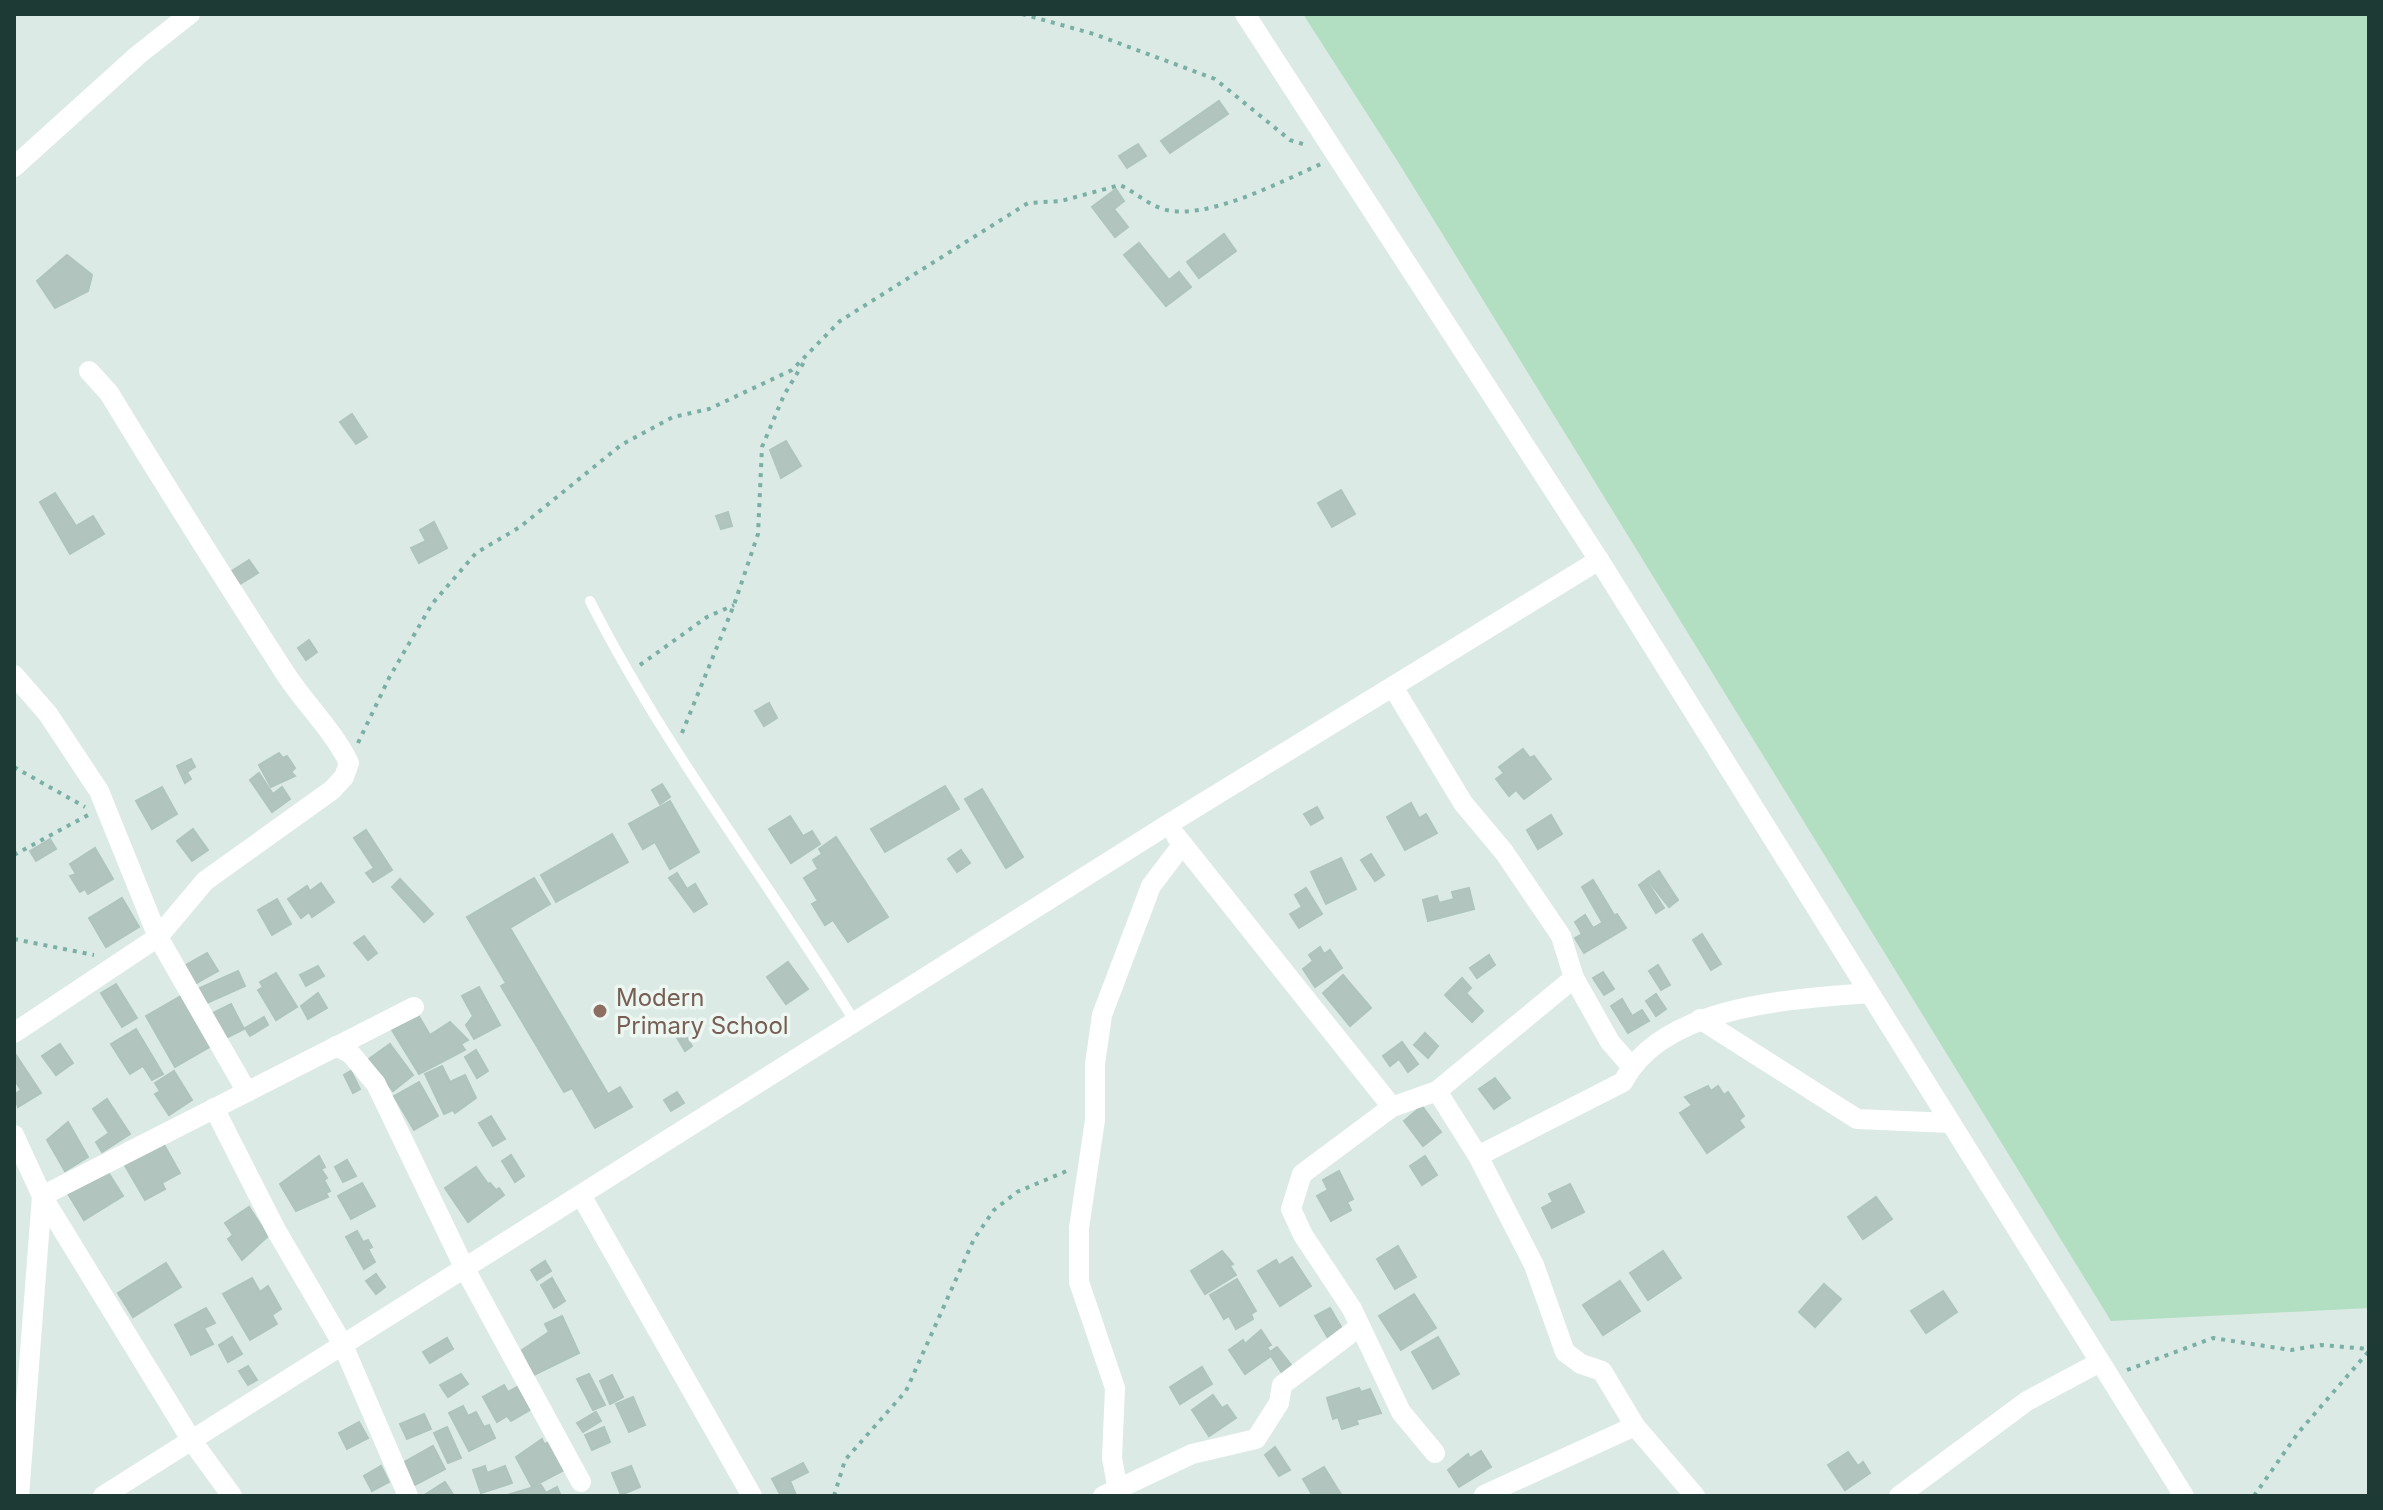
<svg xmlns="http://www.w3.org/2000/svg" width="2383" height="1510" font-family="Inter,sans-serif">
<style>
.green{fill:#b2dec2}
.building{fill:#b1c5be;stroke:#aec4bd;stroke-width:2}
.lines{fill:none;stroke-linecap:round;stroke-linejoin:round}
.path{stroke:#7ab0a4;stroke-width:4;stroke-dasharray:4 6;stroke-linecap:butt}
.service{stroke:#fff;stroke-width:10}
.minor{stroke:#fff;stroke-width:20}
.education-dot{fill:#8d6e63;stroke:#ecf7f2;stroke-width:3}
.labels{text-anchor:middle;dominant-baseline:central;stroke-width:7;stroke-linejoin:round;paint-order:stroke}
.education-label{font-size:24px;fill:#785e54;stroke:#ecf7f2;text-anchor:start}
</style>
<rect width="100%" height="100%" fill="#dceae5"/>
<!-- green -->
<path class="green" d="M1303 14H2369V1308L2111 1321 1400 165Z"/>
<!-- building -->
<g class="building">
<path d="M1219 101 1228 114 1170 153 1161 141Z"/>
<path d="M1138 144 1146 156 1127 168 1119 156Z"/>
<path d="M1116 189 1124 201 1114 209 1128 227 1115 237 1092 207Z"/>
<path d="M1224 234 1236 251 1199 278 1187 262Z"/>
<path d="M1139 243 1169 280 1179 272 1191 287 1166 306 1124 255Z"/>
<path d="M67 255 92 275 88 291 55 308 37 281Z"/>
<path d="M352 414 367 437 356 444 340 422Z"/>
<path d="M786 441 801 466 781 478 770 450Z"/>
<path d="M1341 490 1355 514 1332 527 1318 503Z"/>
<path d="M55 493 76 526 93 516 104 534 70 554 40 502Z"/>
<path d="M728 512 732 526 721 529 716 516Z"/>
<path d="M434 522 447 548 419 563 411 548 426 541 420 530Z"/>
<path d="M249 560 258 573 235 587 227 574Z"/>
<path d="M309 640 317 652 306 660 298 648Z"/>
<path d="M769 703 777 718 764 726 755 711Z"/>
<path d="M1523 749 1530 758 1534 756 1551 779 1524 799 1516 790 1509 796 1496 779 1504 773 1499 767Z"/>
<path d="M279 753 283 758 287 756 295 768 291 772 295 776 271 787 259 765Z"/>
<path d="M191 759 195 767 187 772 191 779 185 783 177 766Z"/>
<path d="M259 773 273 794 282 787 290 799 272 812 250 780Z"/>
<path d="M662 784 670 797 660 804 652 790Z"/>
<path d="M945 786 959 809 885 852 871 829Z"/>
<path d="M162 787 177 814 152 829 136 801Z"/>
<path d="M982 789 1023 857 1006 868 965 799Z"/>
<path d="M670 801 699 852 670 869 655 842 643 849 629 824Z"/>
<path d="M1411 803 1419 818 1426 814 1437 833 1405 850 1387 817Z"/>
<path d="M1317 807 1323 818 1311 825 1304 814Z"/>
<path d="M1551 815 1562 834 1538 849 1527 830Z"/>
<path d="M790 816 803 836 812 831 820 844 791 863 769 829Z"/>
<path d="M193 829 208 850 192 861 177 841Z"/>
<path d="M366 830 392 870 373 882 366 873 374 868 354 838Z"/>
<path d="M612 834 628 862 556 902 541 875Z"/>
<path d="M836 837 888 917 848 942 833 920 825 925 812 904 818 901 804 878 818 869 813 860 822 854 819 849Z"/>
<path d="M50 839 56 849 36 861 30 851Z"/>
<path d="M95 848 113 879 88 894 85 889 80 892 70 876 76 874 70 864Z"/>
<path d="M961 850 970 863 957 872 948 859Z"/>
<path d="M1371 854 1384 875 1375 881 1361 860Z"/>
<path d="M1341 858 1356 889 1326 904 1311 872Z"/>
<path d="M1659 871 1678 900 1669 907 1647 879Z"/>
<path d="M677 873 687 889 695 884 707 904 694 912 669 878Z"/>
<path d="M534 878 550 904 510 928 608 1094 620 1087 632 1107 595 1128 572 1088 564 1092 501 986 506 983 467 917Z"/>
<path d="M400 879 433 914 424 922 392 887Z"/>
<path d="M1593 880 1614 915 1602 922 1582 887Z"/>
<path d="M1646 880 1664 908 1656 913 1639 885Z"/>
<path d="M321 883 334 902 312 917 309 912 301 918 288 899 307 886 310 891Z"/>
<path d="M1306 888 1322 914 1299 928 1290 914 1302 907 1295 895Z"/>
<path d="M1469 888 1474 909 1428 921 1423 900 1437 896 1439 903 1454 899 1452 892Z"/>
<path d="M122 898 139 927 106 947 89 918Z"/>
<path d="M277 899 291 924 272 935 258 910Z"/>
<path d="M1617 914 1626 928 1584 953 1575 938 1582 934 1575 922 1585 915 1593 928Z"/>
<path d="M1702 934 1721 964 1711 970 1693 940Z"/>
<path d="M364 936 377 953 368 960 354 943Z"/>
<path d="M1320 947 1324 954 1330 950 1342 968 1315 987 1303 969 1313 961 1309 955Z"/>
<path d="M207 953 218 971 195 984 184 966Z"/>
<path d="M1489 955 1495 965 1477 978 1470 968Z"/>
<path d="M788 962 808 989 786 1004 767 977Z"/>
<path d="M1658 965 1670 985 1661 990 1649 971Z"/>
<path d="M318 966 324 976 306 986 300 975Z"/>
<path d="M238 971 245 986 207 1003 200 988Z"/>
<path d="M1603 972 1614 989 1604 995 1593 978Z"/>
<path d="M276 973 297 1007 276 1020 258 990 263 987 260 982Z"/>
<path d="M1343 975 1371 1008 1350 1026 1323 993Z"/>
<path d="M1462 978 1471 988 1466 993 1483 1011 1472 1022 1445 995Z"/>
<path d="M116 984 137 1018 122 1027 101 993Z"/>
<path d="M479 987 500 1025 474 1039 466 1025 473 1016 462 996Z"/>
<path d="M186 993 215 1044 175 1067 146 1016Z"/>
<path d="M318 993 327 1008 308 1019 301 1006Z"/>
<path d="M1656 994 1666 1009 1656 1016 1646 1001Z"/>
<path d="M1622 999 1632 1016 1642 1010 1649 1021 1628 1033 1611 1006Z"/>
<path d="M231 1004 244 1029 224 1039 211 1014Z"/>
<path d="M418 1015 430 1035 450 1022 468 1040 461 1044 465 1050 419 1074 392 1030Z"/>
<path d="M264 1017 268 1025 250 1036 245 1028Z"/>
<path d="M680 1026 692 1046 685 1051 673 1031Z"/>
<path d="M136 1029 163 1074 152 1080 143 1066 130 1074 111 1044Z"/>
<path d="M1425 1033 1438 1046 1428 1058 1414 1045Z"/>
<path d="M1402 1042 1418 1064 1408 1072 1399 1059 1390 1066 1383 1056Z"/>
<path d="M60 1044 73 1063 56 1075 42 1056Z"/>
<path d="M390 1044 413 1075 393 1091 369 1059Z"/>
<path d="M476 1050 488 1071 477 1078 465 1057Z"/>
<path d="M14 1052 41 1093 18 1107 14 1095 21 1090 14 1079Z"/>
<path d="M442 1066 450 1082 465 1075 476 1098 455 1113 453 1110 444 1114 425 1074Z"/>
<path d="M174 1071 192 1100 169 1115 155 1094 160 1091 155 1083Z"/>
<path d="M351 1071 360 1089 353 1093 344 1075Z"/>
<path d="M1495 1078 1510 1098 1494 1109 1479 1089Z"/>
<path d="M419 1082 438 1116 414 1130 394 1096Z"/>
<path d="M1708 1086 1711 1091 1718 1086 1724 1095 1728 1092 1744 1116 1739 1120 1744 1127 1707 1153 1680 1113 1692 1105 1685 1097Z"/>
<path d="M677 1092 684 1103 671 1111 664 1100Z"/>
<path d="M107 1099 130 1134 102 1152 96 1142 109 1133 93 1109Z"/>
<path d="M1422 1106 1441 1132 1423 1146 1404 1121Z"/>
<path d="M491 1116 505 1139 493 1146 479 1123Z"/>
<path d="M68 1122 88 1157 65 1171 47 1140Z"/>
<path d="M163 1143 180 1173 162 1183 165 1189 145 1200 124 1164Z"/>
<path d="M511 1155 524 1176 515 1182 502 1161Z"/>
<path d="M319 1156 325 1167 321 1169 327 1178 324 1180 330 1191 326 1193 328 1197 296 1211 280 1184Z"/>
<path d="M1425 1156 1437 1175 1422 1185 1410 1166Z"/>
<path d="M347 1160 356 1176 343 1182 335 1167Z"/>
<path d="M476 1167 488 1184 490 1183 496 1190 499 1188 504 1195 468 1222 445 1188Z"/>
<path d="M106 1169 123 1196 84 1220 67 1192Z"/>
<path d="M1339 1171 1353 1199 1347 1202 1351 1210 1331 1221 1317 1196 1328 1190 1323 1180Z"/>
<path d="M362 1183 375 1206 351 1219 338 1196Z"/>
<path d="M1570 1184 1584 1212 1552 1228 1542 1208 1553 1202 1549 1194Z"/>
<path d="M1876 1197 1892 1219 1863 1239 1848 1217Z"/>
<path d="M249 1207 268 1236 242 1260 228 1239 233 1235 225 1223Z"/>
<path d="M357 1231 363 1242 368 1240 372 1247 368 1249 375 1262 364 1269 346 1237Z"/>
<path d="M1398 1246 1416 1277 1395 1289 1377 1259Z"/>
<path d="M1222 1251 1233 1264 1230 1266 1236 1275 1205 1294 1191 1271Z"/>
<path d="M1663 1251 1681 1278 1648 1300 1630 1273Z"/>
<path d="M1292 1257 1311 1286 1280 1306 1258 1271 1276 1260 1279 1265Z"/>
<path d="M545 1261 551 1271 537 1280 531 1270Z"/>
<path d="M166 1263 181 1287 133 1317 118 1293Z"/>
<path d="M376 1274 385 1287 376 1294 366 1281Z"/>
<path d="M252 1278 260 1292 268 1286 281 1309 272 1315 277 1324 250 1340 223 1294Z"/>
<path d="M552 1278 565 1301 554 1308 541 1285Z"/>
<path d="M1237 1279 1256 1311 1251 1314 1253 1319 1236 1329 1229 1316 1224 1319 1210 1295Z"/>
<path d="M1620 1281 1640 1311 1603 1335 1583 1305Z"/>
<path d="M1824 1284 1841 1299 1815 1327 1799 1312Z"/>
<path d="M1943 1291 1957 1312 1926 1333 1911 1311Z"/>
<path d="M1414 1294 1436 1328 1401 1350 1379 1316Z"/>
<path d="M206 1308 215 1323 204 1328 213 1344 191 1355 175 1325Z"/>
<path d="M1330 1308 1343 1330 1328 1338 1315 1316Z"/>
<path d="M562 1316 579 1353 534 1375 522 1350 549 1332 545 1324Z"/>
<path d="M1261 1330 1271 1345 1267 1347 1270 1352 1277 1347 1292 1366 1282 1373 1271 1356 1245 1374 1229 1350 1243 1340 1245 1344Z"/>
<path d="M232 1337 242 1354 228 1362 219 1345Z"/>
<path d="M1438 1337 1459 1374 1433 1389 1412 1352Z"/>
<path d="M447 1338 453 1349 430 1363 423 1352Z"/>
<path d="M248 1366 257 1380 248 1385 239 1371Z"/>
<path d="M1202 1367 1212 1384 1180 1404 1170 1387Z"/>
<path d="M461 1374 468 1384 448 1397 440 1385Z"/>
<path d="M589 1374 605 1405 593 1410 577 1379Z"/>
<path d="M612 1375 623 1397 610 1404 600 1381Z"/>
<path d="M504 1385 508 1392 517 1387 530 1410 511 1421 507 1416 497 1422 483 1397Z"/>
<path d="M1359 1388 1361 1392 1370 1389 1381 1413 1356 1420 1358 1424 1342 1429 1338 1417 1333 1419 1327 1398Z"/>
<path d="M1213 1395 1222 1408 1227 1405 1236 1418 1209 1436 1192 1410Z"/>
<path d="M633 1397 645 1425 629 1432 616 1404Z"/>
<path d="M463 1406 468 1416 476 1412 484 1427 489 1425 495 1438 469 1451 449 1413Z"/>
<path d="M596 1412 601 1421 583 1432 577 1423Z"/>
<path d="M424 1414 431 1429 407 1439 400 1424Z"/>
<path d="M359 1422 368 1438 347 1449 339 1433Z"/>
<path d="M447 1427 461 1458 448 1463 434 1433Z"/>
<path d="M604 1427 610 1442 592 1450 585 1435Z"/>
<path d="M542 1439 544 1444 550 1442 564 1470 532 1487 516 1457Z"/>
<path d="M433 1446 445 1469 413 1486 401 1464Z"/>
<path d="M1275 1447 1290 1470 1279 1476 1265 1455Z"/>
<path d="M1481 1451 1491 1467 1459 1487 1448 1470 1468 1454 1470 1458Z"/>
<path d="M1848 1452 1858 1466 1863 1462 1870 1473 1845 1490 1828 1465Z"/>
<path d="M803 1463 808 1472 790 1481 796 1495 781 1496 772 1479Z"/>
<path d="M381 1466 389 1482 372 1491 364 1476Z"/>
<path d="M485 1466 487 1473 505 1466 512 1483 481 1493 473 1470Z"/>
<path d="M631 1466 640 1487 621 1495 612 1473Z"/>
<path d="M1324 1467 1342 1496H1313L1303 1479Z"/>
<path d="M445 1482 454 1496H423Z"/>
<path d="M541 1485 546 1493 557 1487 561 1496H504Z"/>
</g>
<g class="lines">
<!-- path -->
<g class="path">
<path d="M1022 14 1094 34 1215 79 1290 140 1306 145"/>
<path d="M640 665 707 617 734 605"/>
<path d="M682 733 734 605 758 534 762 447 784 395 804 362"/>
<path d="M358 743 389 678 432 604 476 553 520 527 621 445 673 417 709 409 792 370 840 321 1028 203 1061 201 1120 185C1135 192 1147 204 1163 209 1205 222 1282 181 1321 164"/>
<path d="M14 767 85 807"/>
<path d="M14 855 90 814"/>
<path d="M14 939 94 955"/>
<path d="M2127 1370 2213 1338 2291 1350 2321 1345 2369 1349"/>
<path d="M834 1496 845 1460 906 1391 974 1239 994 1210 1017 1192 1069 1170"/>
<path d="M2254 1496 2298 1433 2369 1351"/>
</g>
<!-- service -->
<path class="service" d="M590 601C665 749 768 881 855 1022"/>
<!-- minor -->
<g class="minor">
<path d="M1245 14 1599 560 2184 1496"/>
<path d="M14 167 138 55 190 14"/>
<path d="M14 675 48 714 99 791 158 937 247 1092"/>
<path d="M1393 687 1463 803 1504 852 1561 936 1574 978 1610 1042 1631 1066"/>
<path d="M1176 836 1392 1107 1437 1091 1574 978"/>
<path d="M1700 1019 1857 1119 1951 1123"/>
<path d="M14 1033 158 937 205 881 332 790 344 777 349 763C333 730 305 704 285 673 225 580 166 487 109 393L89 371"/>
<path d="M336 1046 351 1054 376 1084 465 1269 581 1482"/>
<path d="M1437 1091 1478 1156 1534 1265 1565 1352 1581 1364 1602 1371 1635 1426"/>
<path d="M1392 1107 1302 1174 1291 1209 1303 1235 1352 1309 1401 1412 1435 1453"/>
<path d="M214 1108 276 1230 342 1343 408 1496"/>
<path d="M14 1135 42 1196 19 1496"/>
<path d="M1478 1156 1623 1082C1662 1005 1793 999 1869 993"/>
<path d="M582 1197 752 1496"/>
<path d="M1484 1495 1635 1426 1695 1496"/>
<path d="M103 1496 1167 825 1599 560"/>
<path d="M232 1496 192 1441 42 1196 414 1007"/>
<path d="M1103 1496 1192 1454 1256 1439 1279 1403 1282 1385 1359 1327"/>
<path d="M1119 1496 1112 1458 1115 1388 1079 1282V1228L1095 1120V1064L1102 1015 1151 886 1182 845"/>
<path d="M1899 1496 2027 1401 2100 1362"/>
</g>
</g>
<!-- markers -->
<circle class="education-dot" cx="600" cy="1011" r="8"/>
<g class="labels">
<!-- education labels -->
<g class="education-label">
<text x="616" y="997">Modern<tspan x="616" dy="28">Primary School</tspan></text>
</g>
</g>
<!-- border -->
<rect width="2383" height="1510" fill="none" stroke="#1d3a35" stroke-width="32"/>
</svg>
